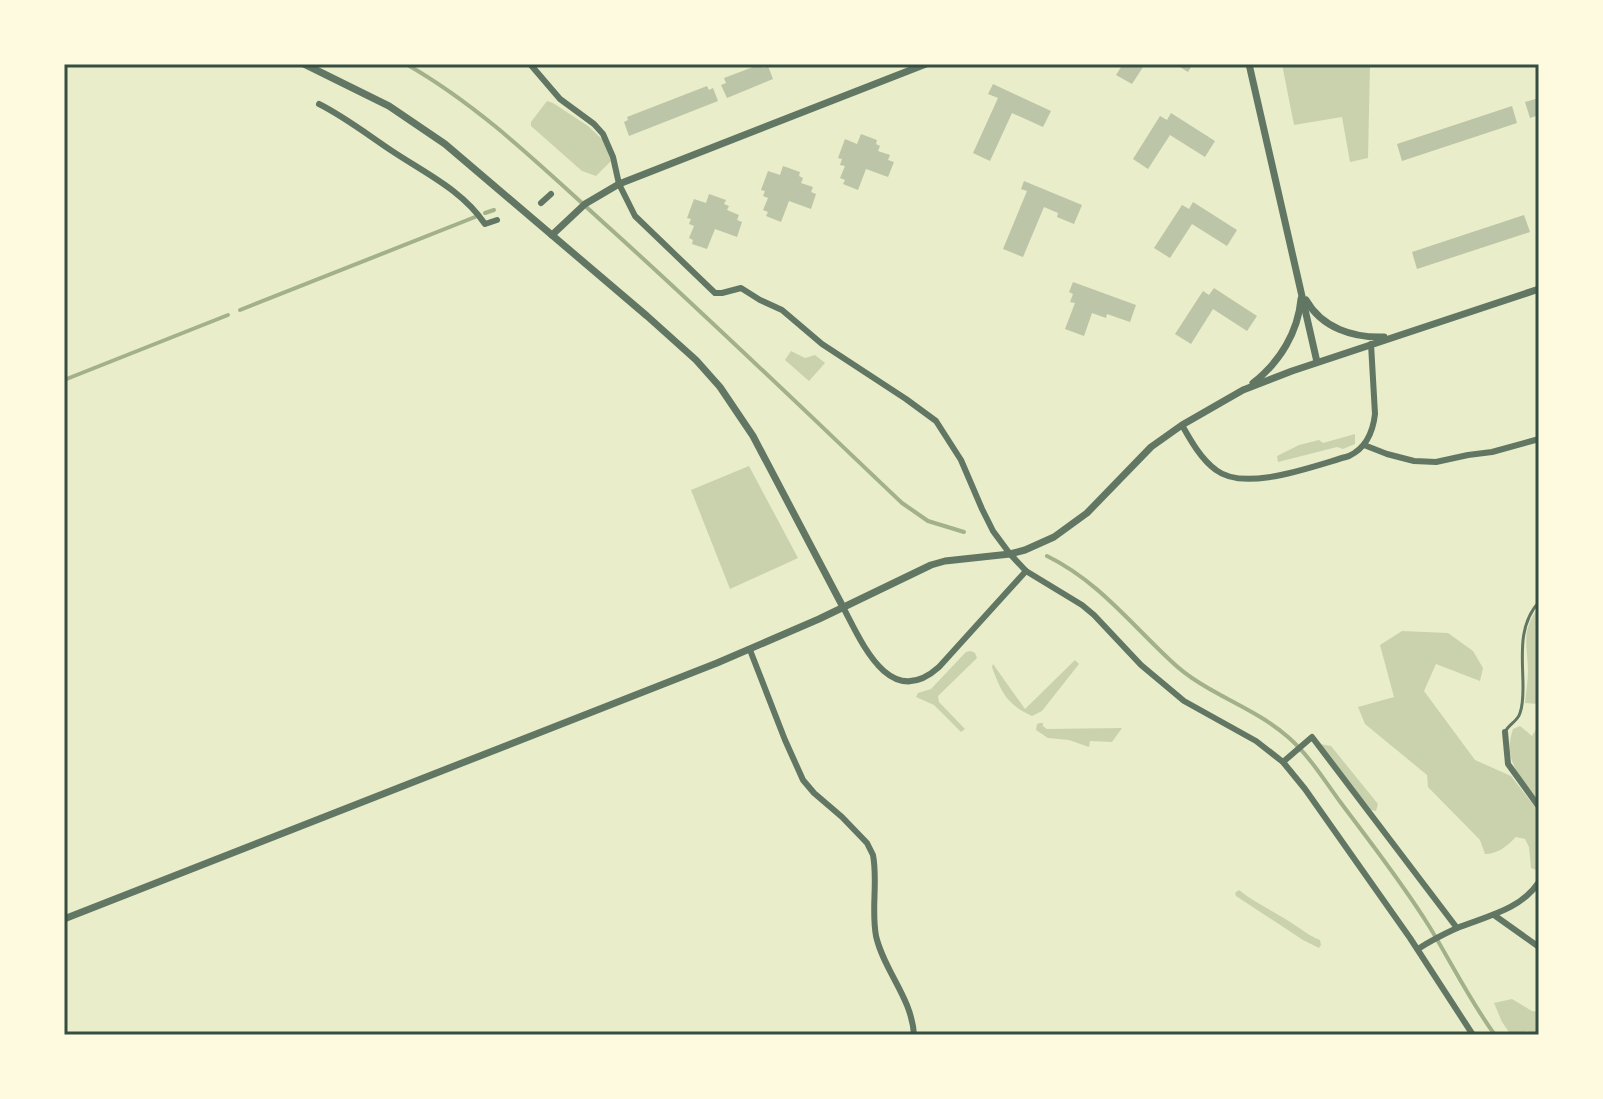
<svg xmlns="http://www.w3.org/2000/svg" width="1603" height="1099" font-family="'Golos Text',sans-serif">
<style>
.green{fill:#cad2ad}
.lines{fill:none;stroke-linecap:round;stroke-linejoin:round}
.stream{stroke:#a3b18a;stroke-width:4}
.building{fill:#bcc5a7}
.service{stroke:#617663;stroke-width:3}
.minor{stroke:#617663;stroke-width:6}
.tertiary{stroke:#617663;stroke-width:7}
.neatline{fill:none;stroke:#344e41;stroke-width:3}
</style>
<rect width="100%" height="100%" fill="#e9edc9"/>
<!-- green -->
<g class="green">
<path d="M1282 64H1370L1368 158 1350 162 1342 117 1294 125Z"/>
<path d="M547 101 553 103 588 126 603 140 611 161 596 176 582 171 531 126V122Z"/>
<path d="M791 351 805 358 815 355 825 363 809 381 785 360Z"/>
<path d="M1355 434V444L1343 449 1337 447 1278 462 1277 456 1299 445 1319 440 1323 443Z"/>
<path d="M749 466 798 558 730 589 691 490Z"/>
<path d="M1539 606V802C1521 778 1502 761 1513 729L1520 726 1532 736 1537 728 1538 704 1525 703C1526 692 1528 681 1528 670 1527 641 1521 632 1539 606Z"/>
<path d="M1402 631 1448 633 1473 651 1483 668 1480 681 1436 664 1424 691 1475 760 1511 776 1539 812V871L1531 868 1529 847 1525 839 1516 837C1507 846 1498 854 1485 854L1480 840 1428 787 1427 775 1365 724 1358 707 1394 697 1380 645Z"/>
<path d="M971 651 975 653 977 658 938 696 939 702 965 729 961 732 934 705 916 697 918 693 931 689 966 652Z"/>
<path d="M1075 660 1079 664 1042 711 1032 716C1007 705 1001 692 992 667L993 664 1025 709Z"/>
<path d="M1040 723H1043V726L1047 729 1122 728 1112 742 1090 741 1089 747 1069 740 1048 738 1036 730 1037 724Z"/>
<path d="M1320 744 1331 746 1378 804 1376 811 1371 810Z"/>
<path d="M1239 890C1254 902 1271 910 1287 920 1299 927 1307 935 1320 940L1321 945 1319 948 1303 940 1236 896 1235 893Z"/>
<path d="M1512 999 1532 1011 1539 1012V1035H1530L1527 1031 1521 1035H1511L1502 1022 1494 1003Z"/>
</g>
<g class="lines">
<!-- stream -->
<g class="stream">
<path d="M406 64C480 106 542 167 605 224 706 315 803 409 902 503L928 521 964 532"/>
<path d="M485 213 494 210"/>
<path d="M240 310 475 217"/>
<path d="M64 380 228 315"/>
<path d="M1047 556C1098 581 1130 623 1171 661 1205 694 1253 706 1288 737 1309 755 1324 780 1341 803 1371 843 1403 884 1429 926 1451 962 1470 1001 1495 1035"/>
</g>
</g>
<!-- building -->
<g class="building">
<path d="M761 64 763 68 768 66 773 79 727 98 721 85 726 83 724 78Z"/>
<path d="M1123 64H1145L1132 84 1116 75Z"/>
<path d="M1175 64H1193L1188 72Z"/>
<path d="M993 84 1051 111 1043 127 1012 113 990 161 973 153 998 98 988 94Z"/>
<path d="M707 86 709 90 713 88 718 101 629 136 624 122 628 120 627 117Z"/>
<path d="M1539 98V115L1530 118 1525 102Z"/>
<path d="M1512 106 1517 123 1402 161 1397 144Z"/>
<path d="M1171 113 1215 141 1205 157 1170 135 1148 169 1133 159 1160 116 1167 120Z"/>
<path d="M861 134 877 140 876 144 880 146 878 151 890 155 888 160 894 162 888 177 866 169 858 190 843 184 845 180 840 178 845 166 840 165 842 159 838 158 845 139 857 144Z"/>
<path d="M783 166 800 172 799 176 803 178 801 183 813 187 811 192 816 194 811 209 789 201 781 222 766 216 768 212 763 210 768 198 763 196 765 191 761 190 768 171 780 175Z"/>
<path d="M1024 181 1082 205 1074 224 1057 217 1058 213 1044 207 1023 257 1003 249 1027 191 1021 189Z"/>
<path d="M709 194 726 200 724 204 729 206 727 210 739 215 737 220 742 222 737 237 715 229 707 249 692 244 693 240 689 238 694 226 689 224 691 219 687 218 694 199 706 203Z"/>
<path d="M1193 202 1237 230 1227 246 1192 224 1170 258 1154 248 1182 205 1189 209Z"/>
<path d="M1524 215 1530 232 1417 269 1412 252Z"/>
<path d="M1073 282 1136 305 1130 322 1107 314 1106 318 1092 313 1084 336 1065 329 1075 303 1070 302 1073 294 1069 292Z"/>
<path d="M1214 288 1257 316 1247 331 1213 309 1191 344 1175 334 1203 291 1209 295Z"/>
</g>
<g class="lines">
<!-- service -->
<path class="service" d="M1505 732C1509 724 1518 721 1520 713 1523 705 1523 695 1523 687 1523 658 1517 626 1539 602"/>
<!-- minor -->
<g class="minor">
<path d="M530 64 560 99 594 124 603 134 613 157 619 184 635 216 715 293H722L741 288 760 300 782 310 822 344 906 399 936 421 961 460 982 509 993 531 1010 554 1026 571 1082 605 1094 615 1141 665 1184 701 1256 741 1283 762 1305 789 1410 938 1473 1035"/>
<path d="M319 104C345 117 368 135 392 151 425 173 462 190 485 224L497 220"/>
<path d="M541 203 551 194"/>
<path d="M1182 425C1191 441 1201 459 1216 470 1245 493 1316 465 1349 456 1366 448 1373 432 1375 414L1371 344"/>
<path d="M1364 445 1387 454 1414 461 1436 462 1468 455 1492 452 1539 439"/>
<path d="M843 607C862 643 890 711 939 667L1026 571"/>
<path d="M750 650 785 740 803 780 814 793 842 817 867 843 873 855C878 881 871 909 876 936 884 971 912 998 914 1035"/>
<path d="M1505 732 1508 764 1539 807"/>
<path d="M1283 762 1312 737 1457 928"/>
<path d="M1494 915 1539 947"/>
<path d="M1418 949C1430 941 1444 934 1457 928 1487 916 1520 910 1539 882"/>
</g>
<!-- tertiary -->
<g class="tertiary">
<path d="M304 64 389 106 445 144 647 316 696 360 720 387 753 436 843 607"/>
<path d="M1249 64 1317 362"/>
<path d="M552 235 585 204 619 184 926 64"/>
<path d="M1306 300C1322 328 1353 338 1384 337"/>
<path d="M1253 383C1280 362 1298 332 1301 299"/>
<path d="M64 919 717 663 819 619 931 565 945 561 1010 554 1025 550 1054 537 1087 513 1151 447 1182 425 1243 390 1292 371 1539 289"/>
</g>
</g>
<!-- border -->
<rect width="1603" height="1099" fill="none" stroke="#fefae0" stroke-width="132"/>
<rect x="66" y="66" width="1471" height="967" class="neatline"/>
</svg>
